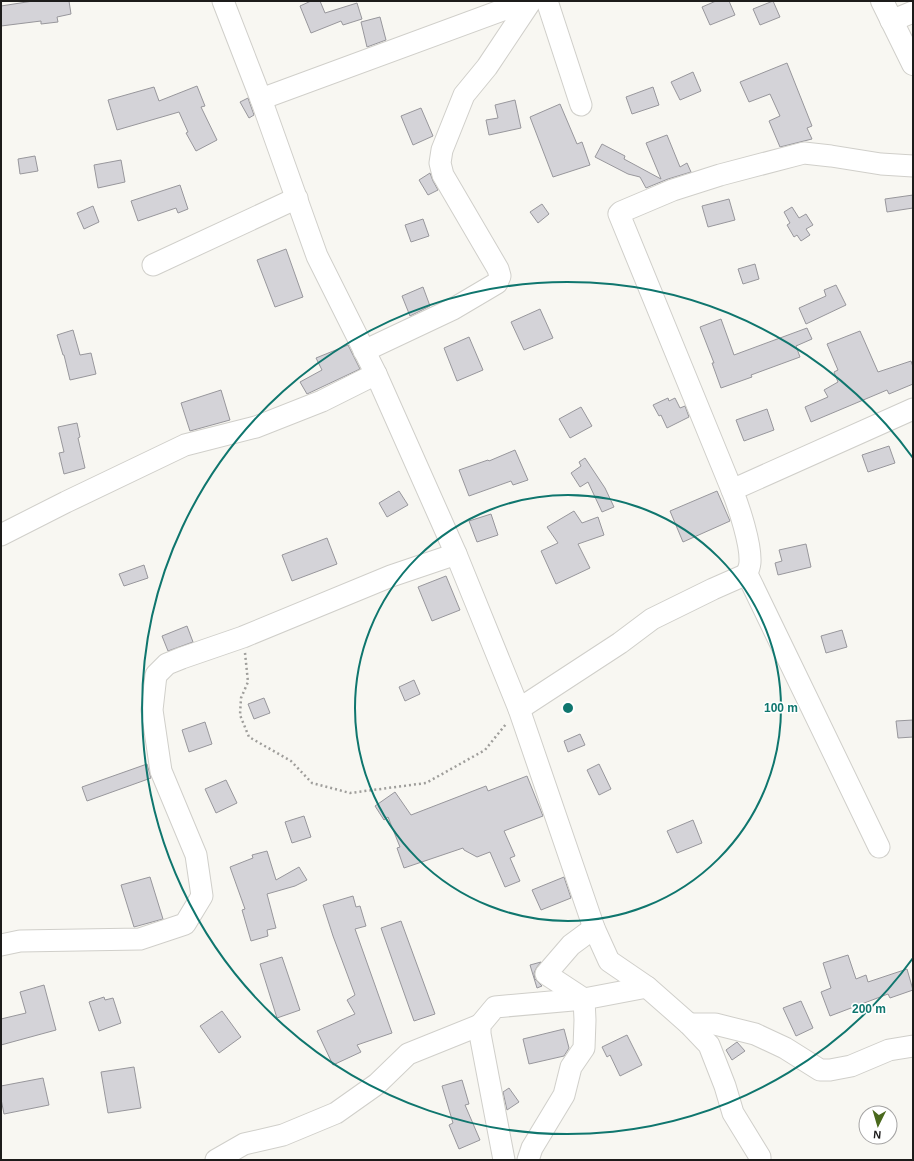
<svg xmlns="http://www.w3.org/2000/svg" width="914" height="1161" font-family="Arial,sans-serif">
<style>
.building{fill:#d4d3d8;stroke:#98979c}
.lines{fill:none;stroke-linecap:round;stroke-linejoin:round}
.minor-casing{stroke:#d0cfca;stroke-width:23}
.major-casing{stroke:#d0cfca;stroke-width:24}
.path{stroke:#9f9e9b;stroke-width:2.5;stroke-dasharray:2 3;stroke-linecap:butt}
.minor{stroke:#fff;stroke-width:21}
.major{stroke:#fff;stroke-width:22}
.ring{fill:none;stroke:#0f766e;stroke-width:2}
.centre{fill:#0f766e;stroke:#fff;stroke-width:2}
.ring-label{font-size:12px;text-anchor:middle;font-weight:bold;fill:#0f766e;stroke:#fff;stroke-width:3;stroke-linejoin:round;paint-order:stroke}
</style>
<rect width="100%" height="100%" fill="#f8f7f2"/>
<!-- building -->
<g class="building">
<path d="M33 1H69L71 14 57 17 58 22 41 24V21L1 26V6Z"/>
<path d="M311 1H320L325 13 357 3 362 19 343 25 341 21 311 33 300 6Z"/>
<path d="M716 1H729L735 15 710 25 702 7Z"/>
<path d="M773 1 780 17 760 25 753 9Z"/>
<path d="M380 17 386 40 367 47 361 22Z"/>
<path d="M787 63 812 126 807 128 812 139 780 147 769 121 780 116 770 94 749 102 740 82Z"/>
<path d="M693 72 701 91 680 100 671 82Z"/>
<path d="M197 86 205 106 201 107 217 140 196 151 186 133 188 132 179 112 117 130 108 100 154 87 159 101Z"/>
<path d="M653 87 659 105 632 114 626 97Z"/>
<path d="M248 98 254 115 249 118 240 102Z"/>
<path d="M515 100 521 128 489 135 486 120 498 118 495 105Z"/>
<path d="M560 104 577 144 582 142 590 165 553 177 530 117Z"/>
<path d="M421 108 433 136 413 145 401 116Z"/>
<path d="M667 135 680 167 687 163 691 172 668 179 646 188 640 177 628 174 595 157 602 144 625 156 624 159 661 179 646 143Z"/>
<path d="M35 156 38 171 20 174 18 159Z"/>
<path d="M121 160 125 182 98 188 94 165Z"/>
<path d="M430 173 433 181 438 190 428 195 419 180Z"/>
<path d="M180 185 188 209 178 213 176 208 138 221 131 201Z"/>
<path d="M913 195V208L887 212 885 199Z"/>
<path d="M729 199 735 220 708 227 702 206Z"/>
<path d="M542 204 549 214 538 223 530 212Z"/>
<path d="M93 206 99 222 84 229 77 213Z"/>
<path d="M792 207 799 218 806 214 813 225 806 229 810 235 801 241 797 235 794 237 787 225 790 223 784 212Z"/>
<path d="M423 219 429 236 411 242 405 225Z"/>
<path d="M286 249 303 297 275 307 257 260Z"/>
<path d="M755 264 759 279 743 284 738 269Z"/>
<path d="M836 285 846 305 806 324 799 308 826 296 824 290Z"/>
<path d="M423 287 430 306 410 316 402 296Z"/>
<path d="M540 309 553 338 524 350 511 322Z"/>
<path d="M721 319 734 355 807 328 812 339 796 346 800 357 751 375 752 377 721 388 712 363H714L700 327Z"/>
<path d="M73 330 80 355 91 353 96 374 70 380 64 355H63L57 335Z"/>
<path d="M860 331 878 372 911 361 913 367V384L889 394 887 390 811 422 805 407 828 397 824 390 838 382 834 372 838 370 827 344Z"/>
<path d="M469 337 483 370 457 381 444 348Z"/>
<path d="M348 345 360 369 307 394 300 382 322 370 316 358Z"/>
<path d="M221 390 230 420 190 431 181 403Z"/>
<path d="M668 398 669 401 675 398 680 408 685 406 689 417 667 428 661 415 659 416 653 405Z"/>
<path d="M581 407 592 426 570 438 559 419Z"/>
<path d="M767 409 774 430 744 441 736 420Z"/>
<path d="M77 423 80 437 78 438 85 468 64 474 59 453 64 452 58 427Z"/>
<path d="M889 446 895 463 868 472 862 455Z"/>
<path d="M515 450 528 480 513 485 511 481 469 496 459 470 488 460 489 461Z"/>
<path d="M585 458 605 488 614 507 602 512 588 482 580 487 571 473 581 466 579 462Z"/>
<path d="M399 491 408 505 387 517 379 503Z"/>
<path d="M717 491 730 521 683 542 670 511Z"/>
<path d="M574 511 582 523 598 517 604 535 578 544 590 568 556 584 541 551 558 543 547 527Z"/>
<path d="M491 514 498 535 477 542 469 521Z"/>
<path d="M327 538 337 564 292 581 282 555Z"/>
<path d="M806 544 811 567 778 575 775 563 782 561 779 550Z"/>
<path d="M144 565 148 578 124 586 119 574Z"/>
<path d="M446 576 460 610 432 621 418 587Z"/>
<path d="M187 626 193 642 168 651 162 636Z"/>
<path d="M842 630 847 647 826 653 821 636Z"/>
<path d="M414 680 420 694 405 701 399 687Z"/>
<path d="M264 698 270 713 254 719 248 704Z"/>
<path d="M913 720V737L898 738 896 721Z"/>
<path d="M205 722 212 744 189 752 182 730Z"/>
<path d="M580 734 585 745 568 752 564 741Z"/>
<path d="M147 764 151 778 87 801 82 787Z"/>
<path d="M599 764 611 789 599 795 587 770Z"/>
<path d="M527 776 543 816 504 831 515 856 510 858 520 881 505 887 490 852 477 857 464 850 463 848 404 868 397 848 400 847 388 817 384 820 375 806 395 792 411 815 486 786 488 791Z"/>
<path d="M226 780 237 803 216 813 205 789Z"/>
<path d="M304 816 311 837 292 843 285 822Z"/>
<path d="M693 820 702 843 677 853 667 831Z"/>
<path d="M267 851 276 880 299 867 307 880 295 886 267 894 276 928 267 930 268 936 251 941 242 910 245 909 230 867 253 858 252 855Z"/>
<path d="M150 877 163 919 134 927 121 885Z"/>
<path d="M564 877 571 898 541 910 532 890Z"/>
<path d="M353 896 356 907 360 906 366 926 355 929 392 1033 357 1045 361 1052 333 1065 317 1031 355 1014 347 1000 355 995 333 936 323 905Z"/>
<path d="M401 921 435 1014 414 1021 381 928Z"/>
<path d="M848 955 856 979 866 975 868 982 907 969 913 990 890 998 888 994 830 1016 821 992 831 988 823 963Z"/>
<path d="M282 957 300 1010 277 1018 260 964Z"/>
<path d="M541 962 537 967 534 973 535 979 542 986 537 988 530 965Z"/>
<path d="M44 985 56 1030 1 1045V1019L26 1013 20 992Z"/>
<path d="M104 997 105 1000 113 998 121 1023 99 1031 89 1002Z"/>
<path d="M801 1001 813 1028 796 1036 783 1008Z"/>
<path d="M222 1011 241 1037 219 1053 200 1026Z"/>
<path d="M564 1029 569 1048 564 1056 529 1064 523 1039Z"/>
<path d="M627 1035 642 1065 620 1076 610 1055 607 1057 602 1047Z"/>
<path d="M737 1042 745 1051 732 1060 726 1050Z"/>
<path d="M134 1067 141 1108 108 1113 101 1072Z"/>
<path d="M43 1078 49 1105 4 1114 1 1099V1086Z"/>
<path d="M462 1080 469 1104 465 1105 480 1140 459 1149 449 1125 453 1123 442 1086Z"/>
<path d="M509 1088 519 1102 507 1110 503 1092Z"/>
</g>
<g class="lines">
<defs>
<g id="minor">
<path d="M223 1 261 99 317 256 376 374 456 554 519 709 594 928 609 961 647 987 689 1024 709 1045 725 1086 733 1113 760 1157V1160"/>
<path d="M547 1 581 105"/>
<path d="M891 21 913 12"/>
<path d="M261 99 527 1"/>
<path d="M913 166 881 164 831 156 804 153 720 175 673 190 621 212 619 214 732 490 913 409"/>
<path d="M153 265 297 198"/>
<path d="M364 351 453 309 497 283 500 276 498 269 443 175 440 163 442 150 464 95 487 67 531 1"/>
<path d="M732 490C739 507 751 544 750 562 750 566 748 570 747 574L879 847"/>
<path d="M1 535 66 502 185 445 256 427 322 401 376 374"/>
<path d="M519 709 620 643 652 619 713 589 747 574"/>
<path d="M1 945 20 941 140 939 185 924 202 896 196 855 161 771 152 710 156 675 167 664 182 658 243 637 391 576 456 554"/>
<path d="M689 1024H715L755 1034 785 1048 820 1070H830L851 1066 889 1050 913 1046"/>
<path d="M216 1160 244 1144 283 1135 336 1113 377 1084 408 1054 480 1025"/>
<path d="M504 1160 480 1034V1025L495 1007 584 999 647 987"/>
<path d="M528 1160 532 1148 564 1095 571 1067 584 1048 585 1020 584 999 546 974 571 945 594 928"/>
</g>
<path id="major" d="M882 1 913 64"/>
</defs>
<!-- minor casing -->
<use href="#minor" class="minor-casing"/>
<!-- major casing -->
<use href="#major" class="major-casing"/>
<!-- path -->
<path class="path" d="M245 653 248 682 241 698 240 715 249 737 291 761 312 783 350 793 426 783 485 750 506 724"/>
<!-- minor -->
<use href="#minor" class="minor"/>
<!-- major -->
<use href="#major" class="major"/>
</g>
<!-- distance rings -->
<g class="ring">
<circle cx="568" cy="708" r="213"/>
<path d="M913 958A426 426 0 1 1 913 458"/>
</g>
<circle cx="568" cy="708" r="6" class="centre"/>
<g class="ring-label">
<text x="781" y="712">100 m</text>
<text x="869" y="1013">200 m</text>
</g>
<!-- border -->
<rect width="914" height="1161" fill="none" stroke="#1d1c1b" stroke-width="4"/>
<!-- north arrow -->
<g transform="translate(878 1125) rotate(185)"><circle r="19" fill="#ffffff" stroke="#a5a4a4"/>
<path d="M0-3L7 15L0 10L-7 15Z" fill="#4a691d"/>
<text y="-6" font-size="11" font-weight="bold" text-anchor="middle" fill="#1d1c1b">N</text>
</g>
</svg>
